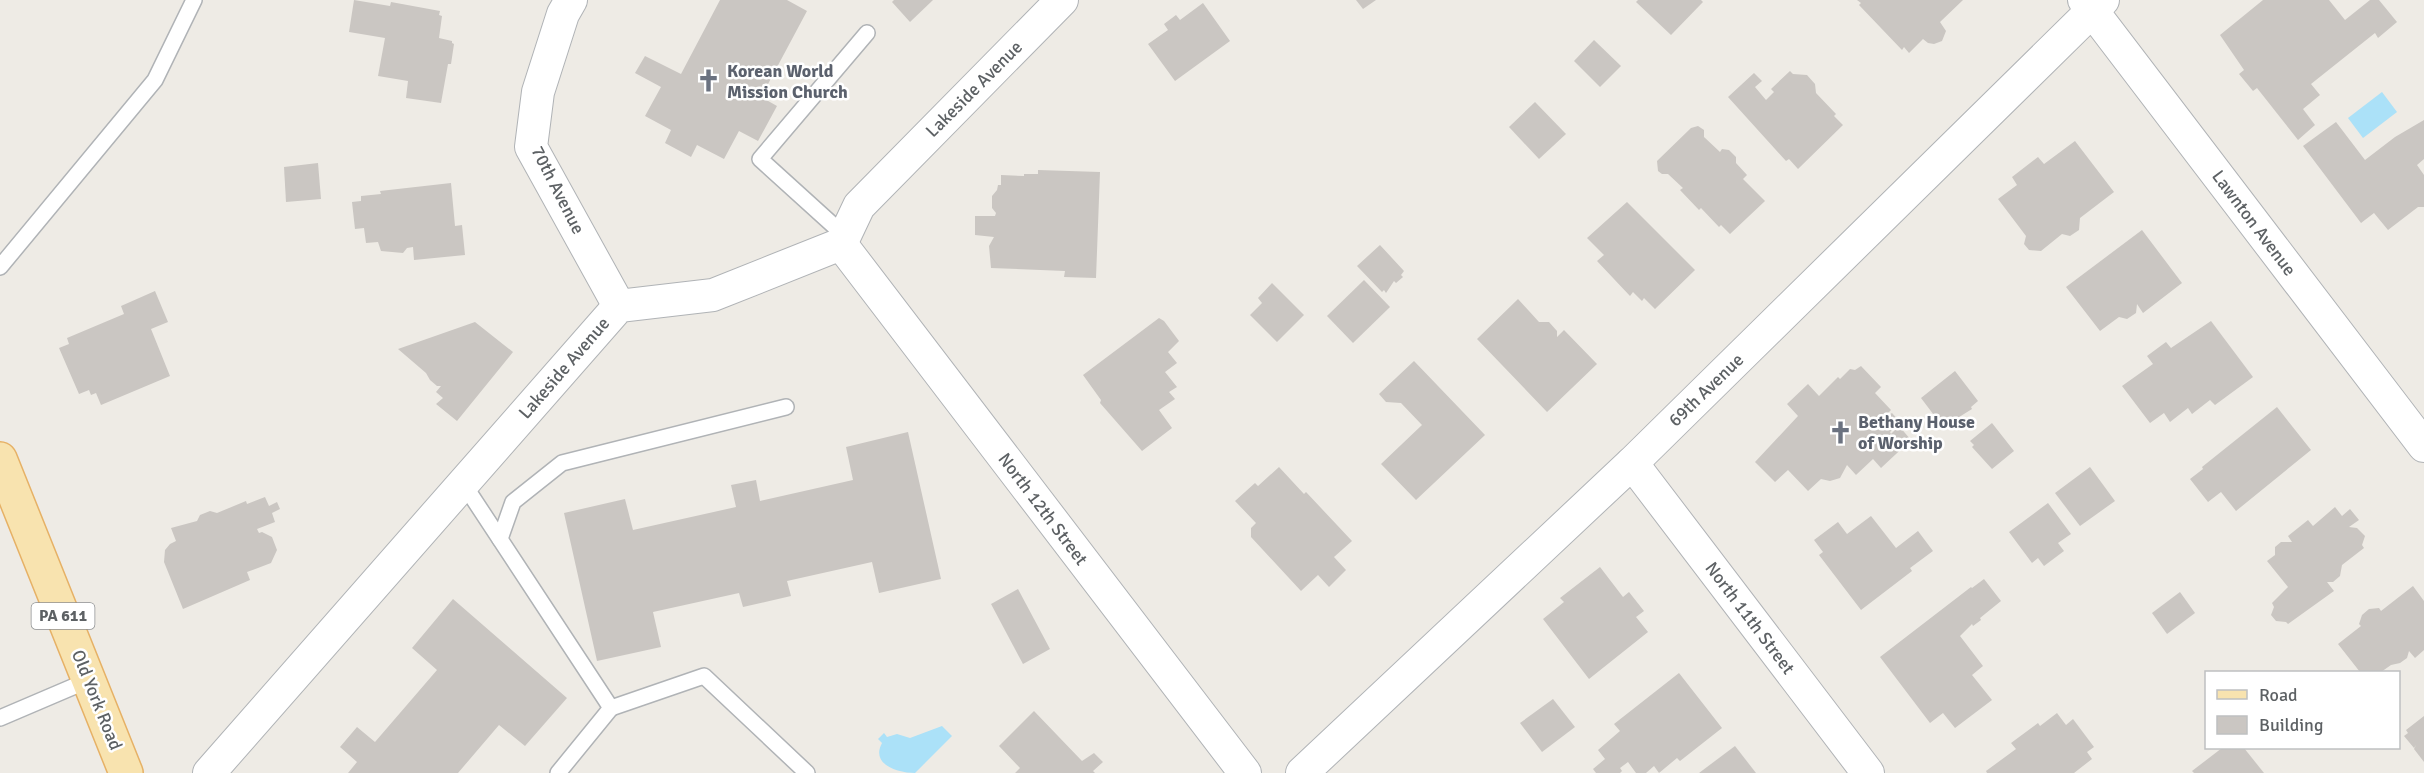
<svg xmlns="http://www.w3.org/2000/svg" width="2424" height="773" font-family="Signika,sans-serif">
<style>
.water{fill:#abe1f8}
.building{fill:#cac6c2}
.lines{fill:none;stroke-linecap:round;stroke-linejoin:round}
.service-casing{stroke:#b0b3b6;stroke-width:18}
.minor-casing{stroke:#b0b3b6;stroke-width:34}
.primary-casing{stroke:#e6b166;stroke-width:36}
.service{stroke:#fff;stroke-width:15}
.minor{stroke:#fff;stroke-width:32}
.primary{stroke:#f8e3af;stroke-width:33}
.labels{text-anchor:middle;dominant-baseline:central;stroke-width:5;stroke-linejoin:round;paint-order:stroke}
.shield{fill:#fff;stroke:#8e9092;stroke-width:1.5}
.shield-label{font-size:16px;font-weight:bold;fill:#5d6164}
.worship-label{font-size:18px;font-weight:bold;fill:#5b616d;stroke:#fff;text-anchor:start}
.street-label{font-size:18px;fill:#5d6164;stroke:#fff}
</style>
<rect width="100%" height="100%" fill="#eeebe5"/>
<!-- water -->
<g class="water">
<path d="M2382 92 2397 112 2363 138 2348 118Z"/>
<path d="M942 726 952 736 915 773C899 773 870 765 882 743L878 739 884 733 887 737 897 734 910 738Z"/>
</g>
<!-- building -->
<g class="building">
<path d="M354 0 390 6 391 2 440 11 439 15 442 16 439 38 452 41V43L454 44 451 64H448L441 103 406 98 408 81 378 76 385 38 349 32Z"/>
<path d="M720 0H787L807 11 761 97 777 106 758 141 739 131 724 159 697 145 691 157 665 143 671 130 645 116 661 87 635 73 645 56 681 74Z"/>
<path d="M894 0H933L910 22 892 2Z"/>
<path d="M1356 0H1376L1363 9Z"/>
<path d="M1638 0H1701L1703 2 1671 35 1636 2Z"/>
<path d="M1857 0H1963L1940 22 1946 31 1942 41 1934 44 1928 43 1923 39 1909 53 1904 47 1902 50 1859 5 1861 3Z"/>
<path d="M2263 0H2329L2345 20 2370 0H2379L2397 22 2378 38 2375 33 2311 84 2320 95 2303 109 2315 125 2298 140 2257 88 2253 91 2239 74 2244 70 2220 35Z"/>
<path d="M1203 3 1230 41 1175 81 1148 44 1168 30 1164 24 1176 15 1180 20Z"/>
<path d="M1594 40 1621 66 1600 87 1574 61Z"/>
<path d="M1790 71 1793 74 1807 75 1815 84 1816 93 1836 114 1834 116 1843 125 1798 169 1789 159 1786 161 1728 97 1754 73 1762 81 1755 87 1766 100 1774 92 1771 89Z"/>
<path d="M1535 102 1566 134 1539 159 1509 127Z"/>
<path d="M2424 120V159L2417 165 2424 175V207H2418L2388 230 2374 213 2361 223 2303 146 2336 122 2365 160 2395 137Z"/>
<path d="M1698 126 1704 130V137L1720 152 1722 149 1729 150 1736 157V163L1747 175 1743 179 1765 201 1730 234 1721 225 1719 227 1701 208 1699 210 1680 190 1683 188 1668 174H1662L1658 171 1657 161 1691 128Z"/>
<path d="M2075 141 2114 192 2080 218 2079 230 2070 236 2062 234 2041 251 2029 250 2024 244 2026 236 1998 199 2017 185 2012 177 2038 157 2044 164Z"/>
<path d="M318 163 321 199 286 202 284 167Z"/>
<path d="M1038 170 1100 172 1096 278 1064 277 1065 271 991 268 989 246 994 237 975 235V216H995L996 213 992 208V196L997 190 998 185H1001V175L1024 176V174H1038Z"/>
<path d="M451 183 455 226 462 225 465 255 414 260 413 247 407 248 403 253 381 251 378 242 366 243 364 228 355 229 352 202 361 201V196L381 194 380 191Z"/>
<path d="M1627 202 1695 270 1655 309 1644 298 1642 301 1633 292 1630 296 1597 261 1604 255 1587 238Z"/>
<path d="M2142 230 2182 283 2143 313 2137 304 2136 313 2127 319 2119 317 2100 331 2066 287Z"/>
<path d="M1380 245 1404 271 1401 275 1403 277 1396 283 1394 281 1386 293 1384 290 1382 292 1357 266Z"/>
<path d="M1364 280 1390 307 1353 343 1327 316Z"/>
<path d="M1272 283 1304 315 1277 342 1250 315 1262 303 1258 298Z"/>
<path d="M155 291 168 322 151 329 170 376 101 405 96 393 91 395 89 390 79 394 59 348 69 344 67 338 124 314 121 306Z"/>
<path d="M1518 299 1539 322H1549L1557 331V337L1564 330 1597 364 1547 412 1477 339Z"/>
<path d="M1159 318 1164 321 1179 341 1168 352 1177 363 1165 372 1177 387 1169 392 1175 399 1159 410 1172 428 1142 451 1100 403 1101 400 1083 375Z"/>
<path d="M2211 321 2253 377 2215 405 2210 400 2192 414 2188 408 2170 422 2164 413 2150 423 2122 386 2153 364 2147 356 2166 342 2171 348Z"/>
<path d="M475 322 513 352 457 421 436 404 443 398 436 392 441 386H437L430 380 426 373 398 349Z"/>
<path d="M1414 361 1485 435 1416 500 1381 464 1422 425 1401 403 1386 402 1379 394Z"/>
<path d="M1861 366 1881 387 1875 393 1891 410 1881 420 1892 413 1900 422 1890 432 1891 434 1899 426 1911 440 1881 468 1873 459 1856 475 1847 465 1840 478 1830 481 1821 479 1808 491 1788 470 1775 482 1755 462 1798 416 1787 404 1808 384 1819 396 1838 377 1840 379 1850 369 1855 370Z"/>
<path d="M1955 371 1978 401 1971 407 1972 409 1943 427 1921 398Z"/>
<path d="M2277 407 2311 450 2236 511 2221 492 2208 502 2190 479 2203 469 2202 467Z"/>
<path d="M1992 423 2014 451 1992 469 1972 447 1974 445 1970 441Z"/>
<path d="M908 432 941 579 879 593 872 562 787 581 791 596 743 607 739 593 653 612 661 647 597 661 564 513 625 499 633 530 736 507 731 485 756 480 760 501 853 480 846 447Z"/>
<path d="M1279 467 1304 494 1306 492 1352 541 1334 557 1346 570 1329 587 1318 575 1301 591 1251 537V528L1256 523 1235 501 1255 483 1258 486Z"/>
<path d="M2090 467 2115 501 2080 526 2055 493Z"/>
<path d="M265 497 269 506 277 502 280 509 272 513 275 522 257 529 259 533 262 532 272 537 277 550 271 563 247 572 250 580 183 609 164 562 165 550 170 544 176 541 171 528 197 521 200 515 210 511 217 513 246 501 247 504Z"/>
<path d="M2048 503 2071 534 2058 543 2064 551 2044 566 2038 558 2032 563 2009 532Z"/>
<path d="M2335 507 2342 516 2350 509 2359 520 2349 527 2357 528 2365 536 2362 545 2364 548 2342 565 2340 576 2333 582H2327L2334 591 2288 624 2286 622 2276 621 2271 615 2274 607 2272 603 2288 587 2267 561 2275 555V547L2281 542H2292L2288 536 2308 520 2313 526Z"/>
<path d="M1871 516 1896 548 1918 531 1933 551 1910 568 1912 571 1861 610 1819 555 1823 552 1814 540 1838 522 1847 534Z"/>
<path d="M1600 567 1623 597 1629 592 1644 611 1636 617 1648 632 1589 679 1543 619 1564 602 1560 598Z"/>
<path d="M1984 579 2001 601 1980 618 1981 620 1973 626 1972 624 1960 636 1983 666 1972 675 1992 700 1955 728 1943 713 1930 723 1880 657 1971 587 1972 588Z"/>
<path d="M2413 586 2424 601V650L2415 658 2409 651 2407 658 2400 663 2391 665 2381 672H2360L2338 644 2361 626 2359 624 2362 615 2369 609 2379 608 2381 611Z"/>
<path d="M1018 589 1050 649 1023 664 991 604Z"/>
<path d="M2180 592 2195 613 2167 634 2152 613Z"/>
<path d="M453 599 567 698 525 746 499 725 458 773H348L357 762 340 747 357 727 375 742 437 670 412 648Z"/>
<path d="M1679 673 1722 728 1680 761 1677 758 1659 773 1654 766 1646 773H1636L1628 762 1620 768 1622 771 1620 773H1596L1593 769 1605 759 1598 750 1620 731 1614 724Z"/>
<path d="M1553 699 1575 727 1542 752 1520 723Z"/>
<path d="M1034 711 1082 761 1094 753 1103 762 1093 771 1095 773H1015L1020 768 999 746Z"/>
<path d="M2057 713 2066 725 2073 719 2094 747 2087 752 2092 759 2074 773H1987L1986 771 2016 749 2011 743 2038 723 2040 726Z"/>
<path d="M2424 716V762L2414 749 2416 745 2414 748 2404 736 2408 733 2406 730Z"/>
<path d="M1735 746 1756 773H1699Z"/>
<path d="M2222 748H2244L2264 773H2194L2192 771Z"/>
</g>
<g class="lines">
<defs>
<g id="service">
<path d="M845 236 760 159 867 33"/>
<path d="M0 267 155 80 194 0"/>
<path d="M463 483 611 708 558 773"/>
<path d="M500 539 513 502 562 463 786 407"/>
<path d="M611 708 704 676 807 773"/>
<path d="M0 718 89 680"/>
</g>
<g id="minor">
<path d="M571 0 563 14 538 92 531 147 619 306"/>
<path d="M2084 0 2424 446"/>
<path d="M841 244 1245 773"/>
<path d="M1632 463 1868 773"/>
<path d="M209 773 619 306 713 295 841 244 859 206 1062 0"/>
<path d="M1302 773 1632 463 2103 0"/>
</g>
<path id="primary" d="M0 459 126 773"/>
</defs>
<!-- service casing -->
<use href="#service" class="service-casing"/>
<!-- minor casing -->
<use href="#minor" class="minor-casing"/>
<!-- primary casing -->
<use href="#primary" class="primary-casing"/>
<!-- service -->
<use href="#service" class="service"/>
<!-- minor -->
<use href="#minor" class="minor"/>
<!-- primary -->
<use href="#primary" class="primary"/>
</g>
<!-- icons -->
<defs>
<symbol id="church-bare" viewBox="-9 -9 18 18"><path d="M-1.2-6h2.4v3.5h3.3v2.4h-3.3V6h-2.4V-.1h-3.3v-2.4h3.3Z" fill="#6b7280" stroke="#fff" stroke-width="2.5" paint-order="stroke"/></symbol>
</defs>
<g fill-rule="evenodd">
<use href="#church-bare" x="692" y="64" width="33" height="33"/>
<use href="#church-bare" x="1824" y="416" width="33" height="33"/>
</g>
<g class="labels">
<!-- shield labels -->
<rect class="shield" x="31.5" y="603" width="63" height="26" rx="4.5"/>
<g class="shield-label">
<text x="63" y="616">PA 611</text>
</g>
<!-- worship labels -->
<g class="worship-label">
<text x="727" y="71">Korean World<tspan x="727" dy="21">Mission Church</tspan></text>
<text x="1858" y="422">Bethany House<tspan x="1858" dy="21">of Worship</tspan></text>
</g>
<!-- street labels -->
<g class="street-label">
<text transform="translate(974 89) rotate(-45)">Lakeside Avenue</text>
<text transform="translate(558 190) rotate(63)">70th Avenue</text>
<text transform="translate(2254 223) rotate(53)">Lawnton Avenue</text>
<text transform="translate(564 368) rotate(-49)">Lakeside Avenue</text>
<text transform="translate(1706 390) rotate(-44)">69th Avenue</text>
<text transform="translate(1043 509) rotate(53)">North 12th Street</text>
<text transform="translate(1750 618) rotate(53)">North 11th Street</text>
<text transform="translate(97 700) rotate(68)">Old York Road</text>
</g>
</g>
<!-- legend -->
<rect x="2205" y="671" width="195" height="78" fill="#ffffff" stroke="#bec0c1" stroke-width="1.5"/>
<rect x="2217" y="690" width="30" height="9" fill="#f8e3af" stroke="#bec0c1" stroke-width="1.5"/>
<text x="2259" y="701" font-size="18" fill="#5d6164">Road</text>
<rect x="2217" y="716" width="30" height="18" fill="#cac6c2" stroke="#bec0c1" stroke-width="1.5"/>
<text x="2259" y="731" font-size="18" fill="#5d6164">Building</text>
</svg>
